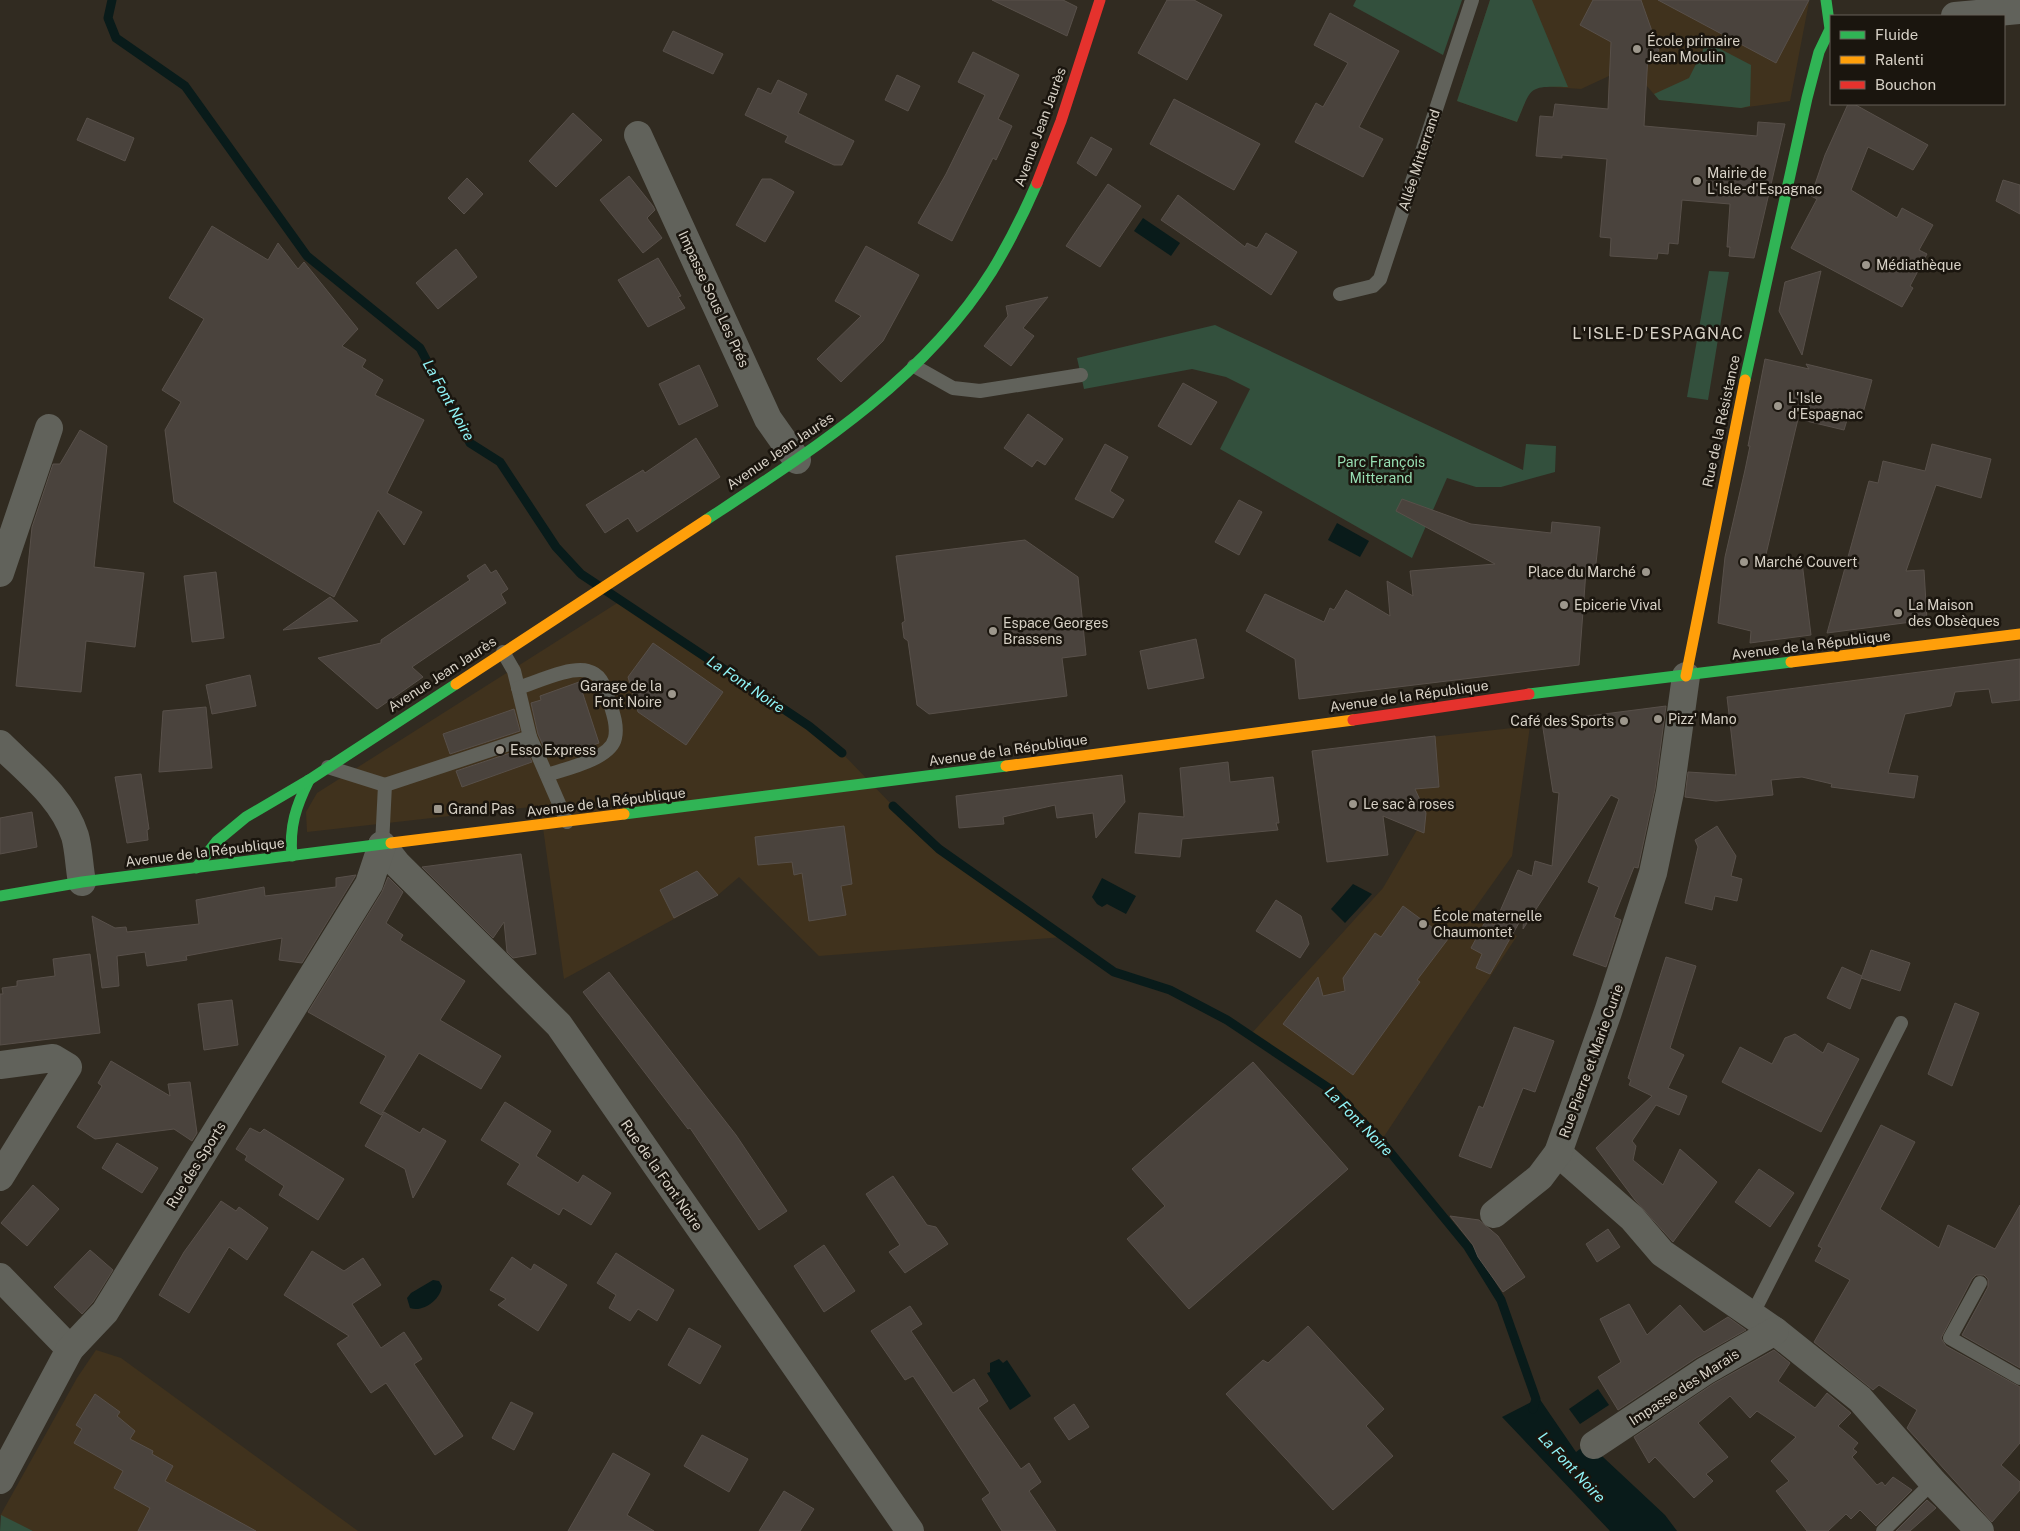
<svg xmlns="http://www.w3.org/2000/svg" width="2020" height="1531" font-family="'Public Sans',sans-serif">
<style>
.built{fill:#40321d}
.green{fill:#33503d}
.water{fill:#091b1a}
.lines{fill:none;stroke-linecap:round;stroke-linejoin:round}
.stream{stroke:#091b1a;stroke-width:9}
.building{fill:#4a433d;stroke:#58504a}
.lane{stroke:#61625b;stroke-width:14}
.street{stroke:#61625b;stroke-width:28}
.fast{stroke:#30b455;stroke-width:11}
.slow{stroke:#ff9f0a;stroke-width:11}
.jam{stroke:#e5322d;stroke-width:11}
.poi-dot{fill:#9d978c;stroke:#1a150e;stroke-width:2}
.labels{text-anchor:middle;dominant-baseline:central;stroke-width:5;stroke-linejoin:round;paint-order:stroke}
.poi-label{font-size:14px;fill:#d7d1c6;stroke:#1a150e;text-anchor:start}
.street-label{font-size:14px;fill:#d7d1c6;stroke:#1a150e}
.park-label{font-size:14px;fill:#98dfb3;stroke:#1a150e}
.water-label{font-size:15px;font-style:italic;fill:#90f4f7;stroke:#1a150e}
.quarter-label{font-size:16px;letter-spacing:1px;fill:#d7d1c6;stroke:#1a150e}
</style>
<rect width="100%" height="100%" fill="#312b21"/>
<!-- built -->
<g class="built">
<path d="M1490 0H1804L1809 2 1790 101 1741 108 1659 100 1646 85 1645 96 1608 92 1609 76 1581 89 1539 86 1529 92 1517 122 1457 101Z"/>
<path d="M622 600 809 726 842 753 893 806 939 849 1063 937 819 956 739 877 718 895 564 979 540 806 307 832 306 812 317 793Z"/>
<path d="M1530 726 1512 856 1473 911 1517 936 1381 1141 1333 1091 1251 1034 1383 888 1417 830 1383 816 1398 772H1388L1385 742Z"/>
<path d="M96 1350 121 1358 358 1531H33L0 1516 77 1378Z"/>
</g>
<!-- green -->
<g class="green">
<path d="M1356 0H1462L1443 55 1353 6Z"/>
<path d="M1490 0H1532L1568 87C1528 86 1532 86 1517 122L1457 101Z"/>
<path d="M1707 42 1751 65 1750 106 1741 108 1659 100 1654 94 1689 78Z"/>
<path d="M1709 271 1729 272 1708 400 1687 397Z"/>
<path d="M1215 325 1523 470 1526 444 1556 446 1555 472 1501 487H1476L1447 478 1412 558 1220 449 1250 389 1226 377 1192 369 1084 389 1077 358Z"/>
<path d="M1 1515 33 1531H0Z"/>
</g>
<!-- water -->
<g class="water">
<path d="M1143 218 1180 243 1171 256 1134 231Z"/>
<path d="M1337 523 1369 541 1360 557 1328 540Z"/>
<path d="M1102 878 1136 896 1126 914 1107 904 1102 907 1097 904 1092 897Z"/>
<path d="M1353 884 1372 894 1345 923 1331 909Z"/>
<path d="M433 1280 439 1281 442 1286C441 1299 423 1313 410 1308L407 1298 411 1293Z"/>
<path d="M999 1359 1003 1363 1007 1360 1031 1396 1010 1410 987 1373 990 1372V1363Z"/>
<path d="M1598 1389 1609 1405 1580 1424 1569 1409Z"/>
<path d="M1539 1398 1576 1452 1588 1443 1665 1515 1677 1531H1610L1502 1417Z"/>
</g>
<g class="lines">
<!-- stream -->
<g class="stream">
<path d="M112 0 108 18 116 38 185 86 307 256 420 348 470 443 500 462 556 547 581 574 809 726 842 753"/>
<path d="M893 806 939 849 1114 972 1170 990 1227 1020 1333 1091 1381 1141 1468 1247 1501 1300 1536 1399 1533 1409"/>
</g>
</g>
<!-- building -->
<g class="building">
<path d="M992 0H1063L1077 7 1067 36Z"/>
<path d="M1167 0H1194L1222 15 1187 80 1138 53Z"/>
<path d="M1593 0H1641L1659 51 1648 55 1644 126 1757 136 1758 122 1785 124 1754 258 1729 256 1730 247H1727L1730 204 1682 200 1678 244 1669 243 1668 254 1658 253 1657 259 1610 256 1611 238 1600 237 1607 159 1562 155V158L1536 156 1540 116 1553 117 1555 104 1608 109 1611 42 1580 25Z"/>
<path d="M1658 0H1809L1776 63Z"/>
<path d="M1330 13 1399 51 1359 127 1383 139 1363 177 1295 142 1316 103 1323 107 1348 63 1314 45Z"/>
<path d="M673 31 723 54 713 74 663 51Z"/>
<path d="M973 52 1019 75 998 119 1012 126 996 160 993 158 952 241 918 223 946 174 985 95 958 82Z"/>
<path d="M897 75 920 86 908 111 885 100Z"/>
<path d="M778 80 807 94 798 113 854 141 842 165H834L785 142 788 136 745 115 758 88 771 94Z"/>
<path d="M1174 99 1260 144 1234 190 1150 144Z"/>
<path d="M1848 104H1854L1928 145 1913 170 1868 147 1851 190 1897 218 1902 208 1933 225 1919 250 1927 254 1910 286 1913 288 1902 307 1791 248 1817 199 1811 196 1825 155Z"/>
<path d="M573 113 602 140 556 187 529 161Z"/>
<path d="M87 118 134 138 125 161 77 140Z"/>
<path d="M1091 137 1112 149 1096 176 1077 163Z"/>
<path d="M629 176 653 206 655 210 647 218 662 238 643 253 600 200Z"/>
<path d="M467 178 483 194 464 214 448 198Z"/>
<path d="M762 179H771L794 192 765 242 736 225Z"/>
<path d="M2003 180 2020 185V214L1996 201Z"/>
<path d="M1108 184 1141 206 1100 267 1066 246Z"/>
<path d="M1178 195 1245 247 1247 243 1257 248 1266 233 1297 252 1271 295 1161 220Z"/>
<path d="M212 226 268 260 278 243 298 269 304 262 358 329 342 346 366 360 362 367 383 380 375 395 424 420 387 493 422 512 404 545 378 510 334 597 174 502 165 430 181 402 162 390 204 319 169 298Z"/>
<path d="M866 246 919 275 883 341 841 382 817 359 861 316 835 301Z"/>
<path d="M456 249 477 277 438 309 416 283Z"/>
<path d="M658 258 681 296 678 297 685 308 648 327 618 280Z"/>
<path d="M1821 271 1802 355 1779 311 1785 282Z"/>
<path d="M1048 297 1023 328 1034 336 1011 366 984 346 1008 316 1006 306Z"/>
<path d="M1765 359 1809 369 1806 364 1872 380 1863 413 1850 410 1844 430 1798 419 1763 567 1802 562 1811 635 1750 643 1751 631 1718 623 1725 557 1745 470 1750 446H1748Z"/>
<path d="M699 365 718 406 679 425 659 384Z"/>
<path d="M1183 383 1217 402 1191 445 1158 426Z"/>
<path d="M1028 414 1063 439 1045 465 1037 460 1032 467 1004 448Z"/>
<path d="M80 430 107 446 94 567 144 573 135 647 86 641 81 692 16 686 32 527 53 464H60Z"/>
<path d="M696 438 720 477 637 532 628 518 605 533 586 505 643 470 645 473Z"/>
<path d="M1105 444 1128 457 1110 491 1124 500 1113 518 1075 499Z"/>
<path d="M1932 444 1991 459 1981 498 1936 485 1906 571 1924 570 1927 620 1827 633 1869 481 1878 483 1883 461 1925 471Z"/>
<path d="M1402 499 1471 524 1551 533 1552 522 1600 527 1595 572 1586 571 1579 665 1299 699 1295 659 1246 631 1265 594 1324 622 1330 608 1334 610 1346 590 1390 616 1387 581 1413 596 1410 571 1495 564 1396 511Z"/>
<path d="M1239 500 1262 512 1239 555 1215 542Z"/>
<path d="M1025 540 1078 577 1086 655 1062 658 1067 696 929 714 917 705 908 641 904 638 902 623 905 621 896 556Z"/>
<path d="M485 564 491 573 496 570 508 589 501 594 506 603 412 667 423 677 377 709 318 658 381 643V640L470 580 467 576Z"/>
<path d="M216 572 224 638 192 642 184 576Z"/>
<path d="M330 597 358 621 283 630Z"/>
<path d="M1196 639 1204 678 1148 689 1140 651Z"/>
<path d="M653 643 723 692 686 745 638 712 628 677Z"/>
<path d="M2020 659V700L1992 703 1989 689 1955 692 1951 706 1905 714 1888 773 1918 776 1914 798 1831 787 1832 784 1802 777 1771 780 1773 795 1716 801 1685 797 1688 772 1736 775 1727 697Z"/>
<path d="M250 675 256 706 212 714 206 685Z"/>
<path d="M579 682 599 743 561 756 560 752 548 757 538 734 531 703 541 700 540 696Z"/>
<path d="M1666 706 1655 789 1638 868 1634 867 1614 917 1621 920 1606 967 1573 955 1599 887 1588 882 1619 799 1611 795 1523 929 1524 914 1490 974 1476 968 1482 954 1471 948 1486 920 1494 925 1518 870 1532 876 1535 861 1552 866 1559 793 1553 792 1542 722Z"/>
<path d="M206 707 212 768 159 772 163 711Z"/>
<path d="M514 709 520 731 450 754 443 734Z"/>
<path d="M1435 736 1439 787 1415 789 1426 813 1424 833 1383 816 1388 855 1327 862 1312 751Z"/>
<path d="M525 748 532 762 462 787 456 771Z"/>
<path d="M1228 762 1230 782 1273 777 1279 823H1276L1278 830 1182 839 1180 857 1135 853 1139 813 1184 817 1180 768Z"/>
<path d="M141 774 149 829 147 830 148 840 127 843 115 777Z"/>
<path d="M1122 775 1125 802 1096 838 1093 813 1057 818 1055 805 1003 817 1004 824 959 828 956 796Z"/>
<path d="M32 812 37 847 0 854V818Z"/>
<path d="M844 826 852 884 841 886 846 915 809 921 802 873 794 875 792 862 758 865 755 837Z"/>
<path d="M1717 826 1736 856 1731 876 1742 879 1737 901 1715 896 1712 910 1685 903 1698 847 1695 840Z"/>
<path d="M521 854 536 954 513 958 507 952 504 922 493 938 422 867Z"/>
<path d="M697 871 718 895 674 918 660 890Z"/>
<path d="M356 875 302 963 279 960 282 938 186 956 187 960 147 966 145 952 117 956 119 986 102 988 92 916 115 928 126 927 127 932 199 924 196 900 264 887 265 896 336 887V878Z"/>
<path d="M388 877 403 892 386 923 403 935 400 940 465 981 440 1020 501 1056 481 1089 419 1053 381 1115 360 1103 386 1056 308 1012 382 892Z"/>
<path d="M1276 900 1301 916 1309 944 1300 958 1256 931Z"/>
<path d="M1403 906 1448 939 1417 980 1420 982 1353 1075 1283 1024 1318 977 1323 996 1345 991 1343 978 1375 933 1381 937Z"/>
<path d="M1871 950 1910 963 1900 991 1861 978Z"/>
<path d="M90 954 100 1033 0 1045V994H3L2 988 17 986V981L55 976 53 959Z"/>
<path d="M1666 957 1696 966 1670 1048 1684 1055 1668 1088 1687 1096 1679 1115 1656 1105 1632 1141 1636 1146 1633 1160 1663 1185 1680 1149 1717 1182 1673 1242 1635 1200 1596 1148 1652 1096 1629 1085 1631 1080 1628 1078Z"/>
<path d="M1842 967 1862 976 1850 1009 1827 998Z"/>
<path d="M609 972 736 1135 787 1211 759 1230 690 1128 688 1129 583 992Z"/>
<path d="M232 1000 238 1045 204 1050 198 1004Z"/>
<path d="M1955 1003 1979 1013 1952 1086 1928 1074Z"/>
<path d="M1514 1027 1554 1041 1535 1092 1523 1088 1491 1168 1459 1156 1479 1106 1483 1108Z"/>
<path d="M1795 1034 1823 1053 1828 1043 1859 1059 1821 1132 1722 1082 1740 1047 1772 1064 1785 1038Z"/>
<path d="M111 1061 170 1096 168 1084 190 1082 197 1133 192 1141 174 1129 95 1139 77 1127 102 1086 98 1083Z"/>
<path d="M1253 1062 1348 1169 1189 1309 1127 1239 1165 1206 1132 1169Z"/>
<path d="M505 1102 551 1131 536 1156 578 1183 583 1175 611 1193 591 1225 563 1208 559 1215 507 1184 520 1164 481 1140Z"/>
<path d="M384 1112 420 1133 423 1128 446 1141 413 1198 405 1169 365 1146Z"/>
<path d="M1881 1125 1915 1142 1880 1209 1939 1248 1948 1225 1995 1249 2020 1205V1368L1962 1335 1988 1287V1279L1984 1275H1976L1972 1279 1941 1338 1946 1346 2020 1387V1443L2001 1465 2020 1482V1490L1992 1522 1907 1428 1917 1410 1879 1385 1873 1390 1814 1342 1850 1280 1815 1261 1822 1248 1818 1246Z"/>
<path d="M250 1128 260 1133 264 1129 344 1179 318 1220 279 1195 284 1186 245 1160 247 1156 236 1149Z"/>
<path d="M117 1143 158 1168 142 1193 102 1168Z"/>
<path d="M1759 1169 1794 1193 1770 1227 1735 1202Z"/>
<path d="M893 1176 927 1225 936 1227 948 1244 905 1273 889 1252 900 1245 866 1194Z"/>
<path d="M33 1185 59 1209 27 1246 1 1223Z"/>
<path d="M221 1201 236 1211 239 1207 268 1228 247 1260 229 1247 189 1313 159 1295 184 1252Z"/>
<path d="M1450 1216 1479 1220 1498 1236 1525 1277 1503 1292 1478 1257 1473 1245Z"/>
<path d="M1608 1229 1620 1247 1597 1262 1586 1244Z"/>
<path d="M824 1245 855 1291 824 1312 794 1266Z"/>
<path d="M90 1250 113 1270 93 1302 82 1314 54 1287Z"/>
<path d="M312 1251 344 1271 363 1258 381 1285 352 1304 381 1348 404 1332 422 1359 414 1364 463 1436 435 1455 386 1383 371 1393 337 1344 349 1336 284 1295Z"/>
<path d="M616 1253 674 1290 657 1321 638 1309 630 1321 609 1308 616 1295 597 1283Z"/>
<path d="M512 1257 531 1270 534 1264 567 1285 538 1331 498 1305 506 1299 490 1290Z"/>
<path d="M1629 1304 1647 1335 1680 1305 1704 1332 1728 1317 1746 1330 1696 1358 1618 1410 1598 1377 1621 1362 1600 1319Z"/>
<path d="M910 1306 922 1324 911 1331 953 1393 974 1379 988 1401 978 1408 1021 1469 1029 1463 1041 1482 1029 1491 1056 1531H1002L982 1499 990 1493 913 1376 905 1380 871 1331Z"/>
<path d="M1308 1326 1384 1409 1366 1426 1393 1456 1333 1510 1226 1394 1263 1360 1268 1363Z"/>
<path d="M689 1328 721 1346 700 1384 668 1365Z"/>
<path d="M1774 1350 1790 1363 1778 1381 1815 1408 1827 1393 1851 1413 1838 1426 1858 1443 1853 1449 1857 1452 1852 1457 1877 1485 1882 1482 1885 1486 1893 1477 1912 1490 1876 1526 1860 1510 1851 1519 1846 1514 1828 1531H1807L1776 1491 1789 1481 1771 1461 1796 1437 1757 1411 1750 1418 1730 1396 1698 1423 1728 1457 1706 1474 1713 1481 1694 1498 1655 1457 1649 1463 1634 1437 1713 1384Z"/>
<path d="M95 1394 120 1412 117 1416 135 1431 130 1439 153 1451 152 1454 173 1466 165 1481 256 1531H138L150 1508 114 1488 123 1471 74 1443 82 1429 76 1425Z"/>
<path d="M511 1402 533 1413 514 1450 492 1438Z"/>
<path d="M1074 1404 1089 1427 1069 1440 1054 1418Z"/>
<path d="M702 1435 748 1459 729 1492 684 1466Z"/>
<path d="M613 1453 650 1474 627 1515 654 1531H568Z"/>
<path d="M784 1491 814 1509 800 1531H759Z"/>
<path d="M1927 1500 1936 1508 1910 1531H1896Z"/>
</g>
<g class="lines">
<!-- lane -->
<g class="lane">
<path d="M1340 294 1373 286 1380 279 1472 0"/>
<path d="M914 366 953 388 980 391 1081 375"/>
<path d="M503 652 514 671 530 737 567 822"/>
<path d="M518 688C537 682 570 666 588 671 601 674 604 686 608 697 612 710 618 725 615 738 611 759 565 769 547 775"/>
<path d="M328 767 385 785"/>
<path d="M382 845 385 785 530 737"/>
<path d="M1980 1283 1950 1338 2020 1378"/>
<path d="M1752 1315 1901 1023"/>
<path d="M1883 1531 1933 1482"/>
</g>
<!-- street -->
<g class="street">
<path d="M1955 16 2020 10"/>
<path d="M638 135 768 419 797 460"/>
<path d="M0 573 49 428"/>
<path d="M0 744C27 771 63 798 75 836 79 850 79 867 82 882"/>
<path d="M382 845 397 864 559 1025 910 1531"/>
<path d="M0 1065 53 1058 68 1067 0 1177"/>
<path d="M1558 1153 1632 1218 1662 1253 1775 1331 1860 1399 1933 1482 1980 1531"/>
<path d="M1494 1214 1540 1177 1558 1153 1608 1012 1653 873 1670 792 1686 676"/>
<path d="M0 1277 70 1349"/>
<path d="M1594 1445 1705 1371 1775 1331"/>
<path d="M0 1480 70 1349 105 1312 369 884 382 845"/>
</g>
<!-- fast -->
<g class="fast">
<path d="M1745 380 1807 98 1819 52 1830 29 1826 0"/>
<path d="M706 520C811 451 924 380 992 271 1009 243 1024 213 1037 183"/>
<path d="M1529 694 1791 662"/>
<path d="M624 814 1006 766"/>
<path d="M292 856C289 827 296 806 309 780"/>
<path d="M196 868 217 841 246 817 309 780 456 684"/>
<path d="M0 896 82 882 391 843"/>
</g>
<!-- slow -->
<g class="slow">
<path d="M1791 662 2020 634"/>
<path d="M1686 676 1745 380"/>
<path d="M456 684 706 520"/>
<path d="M1006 766 1353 720"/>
<path d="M391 843 624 814"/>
</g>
<!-- jam -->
<g class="jam">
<path d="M1037 183 1061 121 1100 0"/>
<path d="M1353 720 1529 694"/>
</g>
</g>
<!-- markers -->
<g class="poi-dot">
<circle cx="1637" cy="49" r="5"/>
<circle cx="1697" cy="181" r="5"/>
<circle cx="1866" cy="265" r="5"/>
<circle cx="1778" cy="406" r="5"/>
<circle cx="1744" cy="562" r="5"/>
<circle cx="1646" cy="572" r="5"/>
<circle cx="1564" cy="605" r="5"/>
<circle cx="1898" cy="613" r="5"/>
<circle cx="993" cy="631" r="5"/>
<circle cx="672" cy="694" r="5"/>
<circle cx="1658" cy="719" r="5"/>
<circle cx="1624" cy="721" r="5"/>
<circle cx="500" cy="750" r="5"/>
<circle cx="1353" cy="804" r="5"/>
<rect x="433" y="804" width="10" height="10" rx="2.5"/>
<circle cx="1423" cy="924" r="5"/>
</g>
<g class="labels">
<!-- poi labels -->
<g class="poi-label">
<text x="1647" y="41">École primaire<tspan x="1647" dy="16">Jean Moulin</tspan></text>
<text x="1707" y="173">Mairie de<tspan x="1707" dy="16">L'Isle-d'Espagnac</tspan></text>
<text x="1876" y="265">Médiathèque</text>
<text x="1788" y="398">L'Isle<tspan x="1788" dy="16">d'Espagnac</tspan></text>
<text x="1754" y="562">Marché Couvert</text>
<text x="1636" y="572" text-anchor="end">Place du Marché</text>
<text x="1574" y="605">Epicerie Vival</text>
<text x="1908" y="605">La Maison<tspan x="1908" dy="16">des Obsèques</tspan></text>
<text x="1003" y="623">Espace Georges<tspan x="1003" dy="16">Brassens</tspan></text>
<text x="662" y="686" text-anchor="end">Garage de la<tspan x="662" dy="16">Font Noire</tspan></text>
<text x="1668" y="719">Pizz' Mano</text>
<text x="1614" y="721" text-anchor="end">Café des Sports</text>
<text x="510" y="750">Esso Express</text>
<text x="1363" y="804">Le sac à roses</text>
<text x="448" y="809">Grand Pas</text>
<text x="1433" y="916">École maternelle<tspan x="1433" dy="16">Chaumontet</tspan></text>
</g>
<!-- street labels -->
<g class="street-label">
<text transform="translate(1040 127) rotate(-70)">Avenue Jean Jaurès</text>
<text transform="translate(1419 160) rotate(-72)">Allée Mitterrand</text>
<text transform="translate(714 299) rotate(65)">Impasse Sous Les Prés</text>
<text transform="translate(1721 421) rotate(-78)">Rue de la Résistance</text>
<text transform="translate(780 451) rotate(-34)">Avenue Jean Jaurès</text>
<text transform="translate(1811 645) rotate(-7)">Avenue de la République</text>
<text transform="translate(442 674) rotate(-33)">Avenue Jean Jaurès</text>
<text transform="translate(1409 696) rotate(-8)">Avenue de la République</text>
<text transform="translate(1008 750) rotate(-8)">Avenue de la République</text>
<text transform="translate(606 802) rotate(-7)">Avenue de la République</text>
<text transform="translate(205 852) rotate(-7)">Avenue de la République</text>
<text transform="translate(1591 1061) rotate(-70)">Rue Pierre et Marie Curie</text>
<text transform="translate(196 1165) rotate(-58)">Rue des Sports</text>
<text transform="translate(662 1175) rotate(55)">Rue de la Font Noire</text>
<text transform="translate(1684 1387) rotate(-33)">Impasse des Marais</text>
</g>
<!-- park labels -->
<g class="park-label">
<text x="1381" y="462">Parc François<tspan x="1381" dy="16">Mitterand</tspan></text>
</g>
<!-- water labels -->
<g class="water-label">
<text transform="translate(449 400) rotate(61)">La Font Noire</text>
<text transform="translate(746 684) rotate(34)">La Font Noire</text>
<text transform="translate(1359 1121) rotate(46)">La Font Noire</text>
<text transform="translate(1572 1467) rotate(47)">La Font Noire</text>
</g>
<!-- quarter labels -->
<g class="quarter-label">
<text x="1658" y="333">L'ISLE-D'ESPAGNAC</text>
</g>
</g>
<!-- legend -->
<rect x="1830" y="15" width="175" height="90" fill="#1a150e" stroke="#666058"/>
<rect x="1840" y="31" width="25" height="8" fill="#30b455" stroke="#666058"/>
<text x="1875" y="40" font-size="15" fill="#d7d1c6">Fluide</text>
<rect x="1840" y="56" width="25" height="8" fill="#ff9f0a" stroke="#666058"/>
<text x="1875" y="65" font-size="15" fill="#d7d1c6">Ralenti</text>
<rect x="1840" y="81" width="25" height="8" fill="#e5322d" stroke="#666058"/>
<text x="1875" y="90" font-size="15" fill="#d7d1c6">Bouchon</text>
</svg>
